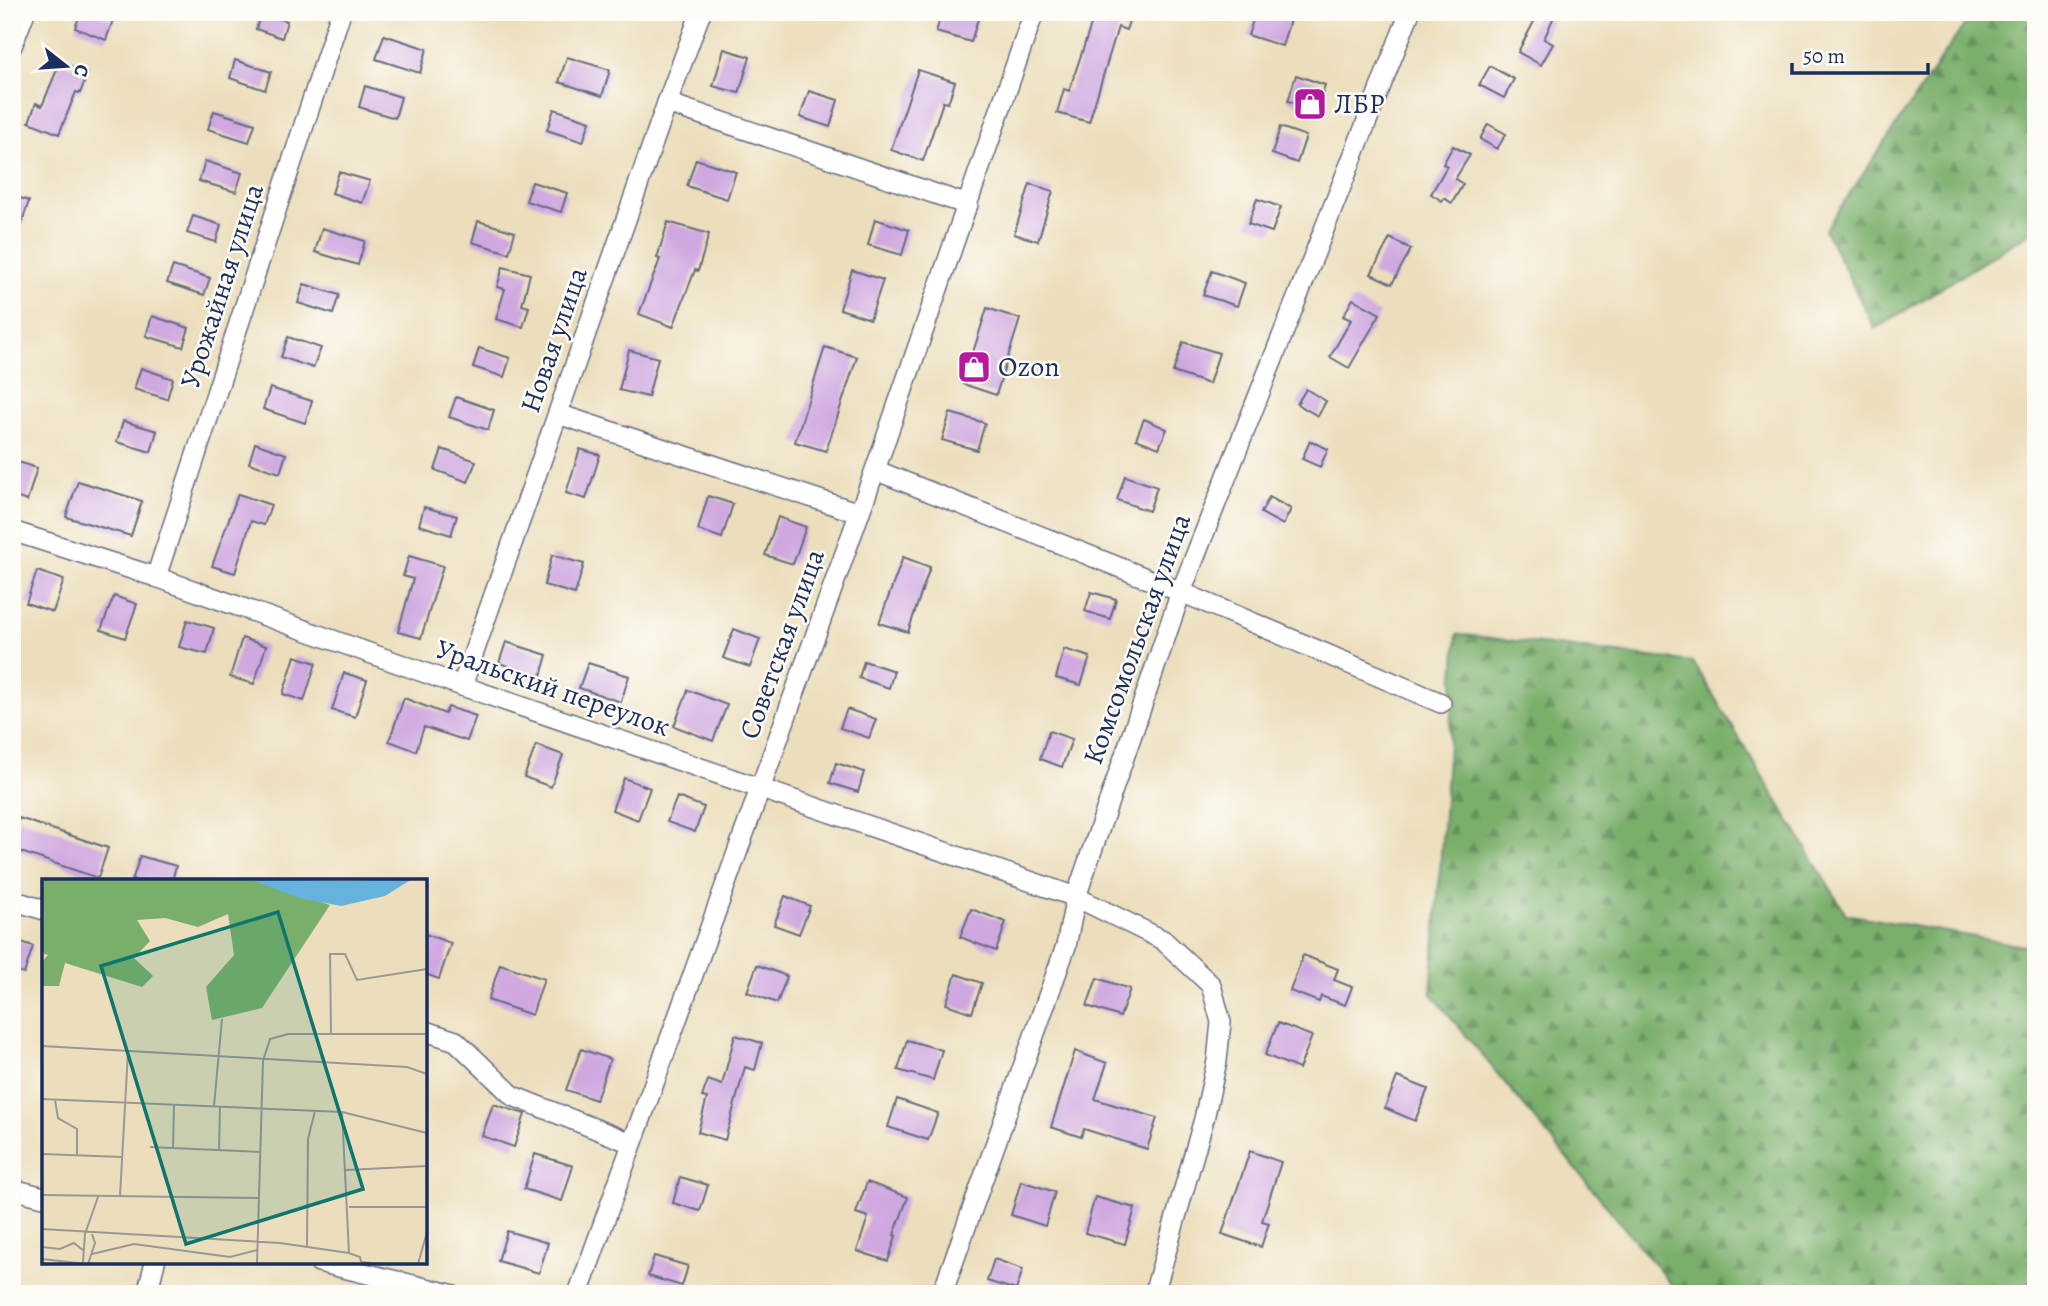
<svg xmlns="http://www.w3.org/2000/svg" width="2048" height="1306" font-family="Alegreya,serif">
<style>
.forest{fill:url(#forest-firs);stroke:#4a6f64;stroke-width:2}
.building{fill:#cfa8e0}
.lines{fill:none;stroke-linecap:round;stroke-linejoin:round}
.minor-casing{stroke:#646c7f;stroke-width:22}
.minor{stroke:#fff;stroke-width:19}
.labels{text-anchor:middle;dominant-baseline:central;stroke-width:5;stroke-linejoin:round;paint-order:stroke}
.poi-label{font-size:28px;fill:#1b2f5e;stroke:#fdfcf7;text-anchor:start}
.street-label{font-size:28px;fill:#1b2f5e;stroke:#fdfcf7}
.inset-road{fill:none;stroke:#989896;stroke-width:2}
.view{fill:#0f766e;fill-opacity:0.15;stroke:#0f766e;stroke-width:3.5}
.inset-edge{fill:none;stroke:#1b2f5e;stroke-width:3.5}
</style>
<defs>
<pattern id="forest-firs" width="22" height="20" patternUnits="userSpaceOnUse" patternTransform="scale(1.75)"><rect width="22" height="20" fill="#7aaf6b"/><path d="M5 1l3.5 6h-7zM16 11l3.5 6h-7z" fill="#638f5b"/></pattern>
</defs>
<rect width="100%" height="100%" fill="#fdfcf7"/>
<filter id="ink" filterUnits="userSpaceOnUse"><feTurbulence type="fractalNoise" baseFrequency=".0143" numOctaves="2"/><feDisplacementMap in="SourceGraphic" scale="14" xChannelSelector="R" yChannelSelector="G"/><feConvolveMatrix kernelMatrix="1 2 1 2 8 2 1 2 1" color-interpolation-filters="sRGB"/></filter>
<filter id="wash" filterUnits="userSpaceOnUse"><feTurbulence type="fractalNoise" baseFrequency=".00686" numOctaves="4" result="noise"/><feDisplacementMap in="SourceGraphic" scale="28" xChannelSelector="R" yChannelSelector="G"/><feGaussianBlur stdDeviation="1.57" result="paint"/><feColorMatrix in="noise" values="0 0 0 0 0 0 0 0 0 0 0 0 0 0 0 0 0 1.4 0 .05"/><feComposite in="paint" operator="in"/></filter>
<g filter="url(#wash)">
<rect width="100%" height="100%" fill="#ecdebc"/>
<!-- forest -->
<g class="forest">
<path d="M1973 12H2036V235L2033 231 1875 329 1825 230Z"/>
<path d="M1457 634 1693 662 1846 914 2036 948V1294H1679L1431 993Z"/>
</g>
<g id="blocks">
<!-- building -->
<g class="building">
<path d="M81 12H92L113 20 106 40 75 28Z"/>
<path d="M942 12H980L971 42 936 32Z"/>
<path d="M1081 12H1132L1126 30 1118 27 1089 122 1057 113 1064 89 1069 91 1093 19 1081 16Z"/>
<path d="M1256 12H1265L1290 20 1282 46 1248 35Z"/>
<path d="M1539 12H1556L1544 39 1553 44 1541 65 1518 52Z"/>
<path d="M261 13 287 21 282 38 256 29Z"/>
<path d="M384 35 427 49 420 73 376 59Z"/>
<path d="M724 49 750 57 739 93 713 86Z"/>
<path d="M567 57 610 70 602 96 559 82Z"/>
<path d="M235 60 271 72 265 90 230 78Z"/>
<path d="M60 62 88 73 80 93 76 92 59 134 29 122 36 103 42 106Z"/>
<path d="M1490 66 1514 79 1504 98 1479 85Z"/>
<path d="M918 70 955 82 948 103 943 102 923 161 891 150Z"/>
<path d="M1296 75 1325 85 1317 110 1288 101Z"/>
<path d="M365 86 401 97 395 118 359 107Z"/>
<path d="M809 91 838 100 830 127 800 117Z"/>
<path d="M554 109 590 121 583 142 547 130Z"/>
<path d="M214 111 255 124 249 142 208 129Z"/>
<path d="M1488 124 1506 134 1497 149 1480 139Z"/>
<path d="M1280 127 1306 136 1297 163 1272 154Z"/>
<path d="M1453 146 1470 155 1455 179 1463 184 1452 203 1444 198 1442 201 1431 194 1447 166 1443 164Z"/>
<path d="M696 159 736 172 727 199 687 186Z"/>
<path d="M205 161 242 173 236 192 199 181Z"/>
<path d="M339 172 370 181 362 203 332 193Z"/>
<path d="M532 182 567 193 561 212 526 201Z"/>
<path d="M1030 184 1053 191 1038 241 1014 234Z"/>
<path d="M12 195 29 201 15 243 12 242Z"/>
<path d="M1257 199 1281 207 1272 232 1248 224Z"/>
<path d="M193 216 221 225 216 242 187 233Z"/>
<path d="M875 219 909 230 902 255 868 245Z"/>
<path d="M478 221 515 232 509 253 472 242Z"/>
<path d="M668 222 709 234 698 271 695 270 673 327 639 314 660 259 657 258Z"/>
<path d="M322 228 365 241 358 265 315 252Z"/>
<path d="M1390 238 1411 249 1392 284 1371 274Z"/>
<path d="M173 266 210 278 204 295 167 283Z"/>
<path d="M503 267 530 274 522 305 529 307 523 327 496 319 505 289 497 287Z"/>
<path d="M852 270 883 280 870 319 840 309Z"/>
<path d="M1212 271 1245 283 1237 306 1203 295Z"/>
<path d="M304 284 339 295 333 314 298 303Z"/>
<path d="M1353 299 1380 314 1349 368 1330 357 1351 320 1343 316Z"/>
<path d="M987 308 1020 319 996 395 963 384Z"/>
<path d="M152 316 189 328 183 347 146 336Z"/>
<path d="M288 337 321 348 313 368 281 357Z"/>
<path d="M1183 342 1219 353 1209 384 1173 372Z"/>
<path d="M825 347 857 357 826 451 795 442Z"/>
<path d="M479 348 510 358 504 377 473 367Z"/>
<path d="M629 350 658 358 648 397 619 390Z"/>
<path d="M141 368 173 379 167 399 134 389Z"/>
<path d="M270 388 312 401 305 423 263 409Z"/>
<path d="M1306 389 1326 401 1318 416 1297 404Z"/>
<path d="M456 397 494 410 488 430 449 417Z"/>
<path d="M950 413 985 423 977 450 942 440Z"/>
<path d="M1144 419 1167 429 1159 448 1136 439Z"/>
<path d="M123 421 157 431 151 452 117 442Z"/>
<path d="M1310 441 1328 449 1320 467 1302 459Z"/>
<path d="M255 443 286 454 280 473 249 463Z"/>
<path d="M442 449 476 461 468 482 435 470Z"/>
<path d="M580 449 600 455 586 499 566 493Z"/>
<path d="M12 460 37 468 27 501 12 496Z"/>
<path d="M1125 476 1157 487 1149 511 1117 500Z"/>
<path d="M78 481 142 501 131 536 66 517Z"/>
<path d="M238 494 271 505 264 525 251 521 235 573 212 566Z"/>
<path d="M708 496 733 504 722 538 698 530Z"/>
<path d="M1269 497 1291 509 1283 525 1261 513Z"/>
<path d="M424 507 457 516 451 535 419 525Z"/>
<path d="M778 517 806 527 793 564 765 555Z"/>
<path d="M552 555 584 564 575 594 544 585Z"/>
<path d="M409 556 443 566 421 638 398 632 413 579 403 576Z"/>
<path d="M903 557 930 567 908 632 879 623Z"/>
<path d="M37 571 64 580 53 612 26 603Z"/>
<path d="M1091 592 1116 599 1110 619 1085 611Z"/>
<path d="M114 596 137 604 125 638 101 630Z"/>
<path d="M187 620 214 628 207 654 179 647Z"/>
<path d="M734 629 760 639 750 667 723 658Z"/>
<path d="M242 638 266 646 254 684 230 677Z"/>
<path d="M506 642 547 655 541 676 499 663Z"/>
<path d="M1064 649 1090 657 1081 685 1056 678Z"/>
<path d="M295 656 316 663 304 701 283 694Z"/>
<path d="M864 661 894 671 889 688 859 678Z"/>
<path d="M588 663 629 676 621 702 579 688Z"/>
<path d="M344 673 367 680 355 717 332 710Z"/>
<path d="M688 690 727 705 713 741 674 726Z"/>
<path d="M404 698 445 714 448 707 476 716 467 741 424 727 416 751 389 741Z"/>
<path d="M847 709 876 719 869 738 840 728Z"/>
<path d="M1049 731 1072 739 1062 767 1040 759Z"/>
<path d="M536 745 563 755 551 787 524 777Z"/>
<path d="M836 763 864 772 858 792 830 783Z"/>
<path d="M624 778 650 788 638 820 612 810Z"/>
<path d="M677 797 704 807 695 832 667 822Z"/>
<path d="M19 818 108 848 98 878 12 849V838Z"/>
<path d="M140 856 176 866 172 881H132Z"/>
<path d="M785 896 810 906 799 934 774 925Z"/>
<path d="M971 909 1006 922 996 951 960 937Z"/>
<path d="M425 934 451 943 439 979 425 974Z"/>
<path d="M12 939 33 946 24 974 12 970Z"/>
<path d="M1303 955 1338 969 1334 980 1352 987 1345 1005 1321 996 1319 1002 1290 991Z"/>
<path d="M500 964 544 979 532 1015 488 1000Z"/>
<path d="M757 965 787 976 777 1003 747 992Z"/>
<path d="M956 974 982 983 972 1013 946 1004Z"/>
<path d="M1097 978 1130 989 1120 1017 1087 1006Z"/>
<path d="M1278 1023 1312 1036 1299 1069 1265 1055Z"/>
<path d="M735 1035 762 1043 755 1070 745 1067 725 1140 698 1132 707 1098 702 1097 708 1080 722 1085Z"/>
<path d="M907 1040 942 1050 933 1080 898 1070Z"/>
<path d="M581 1049 610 1059 596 1100 566 1090Z"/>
<path d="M1075 1051 1107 1063 1095 1099 1157 1118 1147 1149 1084 1129 1081 1137 1051 1127Z"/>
<path d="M1397 1077 1428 1089 1415 1121 1385 1108Z"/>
<path d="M897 1099 938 1113 928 1140 888 1127Z"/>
<path d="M493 1104 525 1114 514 1147 482 1136Z"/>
<path d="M1250 1151 1281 1162 1262 1221 1269 1223 1261 1247 1222 1234Z"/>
<path d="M535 1154 573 1166 562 1201 524 1189Z"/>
<path d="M680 1177 708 1185 700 1211 673 1203Z"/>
<path d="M1021 1181 1055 1192 1045 1226 1011 1215Z"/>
<path d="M867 1182 908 1197 894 1235 896 1236 888 1261 857 1251 868 1217 856 1213Z"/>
<path d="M1095 1197 1135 1208 1125 1244 1085 1233Z"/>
<path d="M507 1231 548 1243 539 1273 498 1261Z"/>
<path d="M654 1256 688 1266 682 1286 648 1276Z"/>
<path d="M994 1259 1023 1269 1016 1290 987 1281Z"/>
</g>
</g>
</g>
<g filter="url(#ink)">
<use href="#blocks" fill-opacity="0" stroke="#646c7f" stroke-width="2"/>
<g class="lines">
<defs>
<g id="minor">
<path d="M12 46 25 12"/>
<path d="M667 103 968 205"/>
<path d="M558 414 859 513"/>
<path d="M875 470 1181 592 1441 703"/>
<path d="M12 531 156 577 462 686 1076 897 1163 940 1211 985 1221 1022 1217 1061 1204 1119 1154 1294"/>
<path d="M156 577 341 12"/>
<path d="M462 686 667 103 701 12"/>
<path d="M12 900 44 910"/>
<path d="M425 1031 456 1041 513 1096 631 1143"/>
<path d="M12 1189 44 1197"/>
<path d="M319 1262 450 1294"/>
<path d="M147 1294 155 1262"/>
<path d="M578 1294 875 470 1034 12"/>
<path d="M942 1294 1066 946 1076 897 1181 592 1410 12"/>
</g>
</defs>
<!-- minor casing -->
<use href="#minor" class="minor-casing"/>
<!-- minor -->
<use href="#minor" class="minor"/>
</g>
</g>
<!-- icons -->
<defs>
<symbol id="shop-square" viewBox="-11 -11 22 22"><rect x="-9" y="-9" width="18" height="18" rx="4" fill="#b5179e" stroke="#fdfcf7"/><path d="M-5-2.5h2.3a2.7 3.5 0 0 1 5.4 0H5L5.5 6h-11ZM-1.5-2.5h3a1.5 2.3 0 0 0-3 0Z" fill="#fff"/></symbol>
</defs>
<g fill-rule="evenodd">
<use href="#shop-square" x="1291" y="85" width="38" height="38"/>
<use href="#shop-square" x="955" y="348" width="38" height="38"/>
</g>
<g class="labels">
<!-- poi labels -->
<g class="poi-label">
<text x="1334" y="104">ЛБР</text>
<text x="998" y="367">Ozon</text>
</g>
<!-- street labels -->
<g class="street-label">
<text transform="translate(222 286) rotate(-72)">Урожайная улица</text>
<text transform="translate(554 340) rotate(-71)">Новая улица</text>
<text transform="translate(1137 639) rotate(-70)">Комсомольская улица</text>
<text transform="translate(782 644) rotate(-70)">Советская улица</text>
<text transform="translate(553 688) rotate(19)">Уральский переулок</text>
</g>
</g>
<!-- overview -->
<g transform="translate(42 879)">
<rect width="385" height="385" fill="#ecdebc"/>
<path d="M0 0H207L288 26 220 129 170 141 164 108 192 76 186 35 156 48 123 39 95 41 108 62 92 79 111 97 100 108 23 84 17 107H0V83L6 76 0 74Z" fill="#7aaf6b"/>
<path d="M207 0 301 2 370 0 343 17 299 27 257 19Z" fill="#65b2df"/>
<path class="inset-road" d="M289 154 288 75H303L315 101 385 90M0 167 365 188 385 195M0 220 300 233 385 254M13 221 16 239 35 250V276M172 227 180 140M300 233 307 374M108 268 218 273M131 270 132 225M177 272 178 227M0 275 80 278M304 291 385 287M0 316 216 319M78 317 86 173M307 328H385M0 350 238 364 307 374 318 378 319 383M265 367 266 260 273 232M0 368 18 370 32 364 42 372M50 375 92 365 188 378 215 371M0 380 45 385M41 383 43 355 56 318M319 383 340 385M46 385 53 364 50 355M215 385 221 182 228 160 246 155H385M376 385 385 353"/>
<path class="view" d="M236 33 321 310 144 365 59 87Z"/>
<rect width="385" height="385" class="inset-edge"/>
</g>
<!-- margin -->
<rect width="2048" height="1306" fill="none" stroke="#fdfcf7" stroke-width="42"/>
<!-- north arrow -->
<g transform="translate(66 66) rotate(107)" stroke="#fdfcf7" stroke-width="5" paint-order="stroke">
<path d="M0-5L12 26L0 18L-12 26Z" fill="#1b2f5e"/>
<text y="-10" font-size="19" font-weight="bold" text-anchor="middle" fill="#1b2f5e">С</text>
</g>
<!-- scale -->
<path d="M1792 63v10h136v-10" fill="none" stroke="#1b2f5e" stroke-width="3.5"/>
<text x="1803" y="63" font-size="21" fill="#1b2f5e" stroke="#fdfcf7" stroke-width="5" paint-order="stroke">50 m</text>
</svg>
